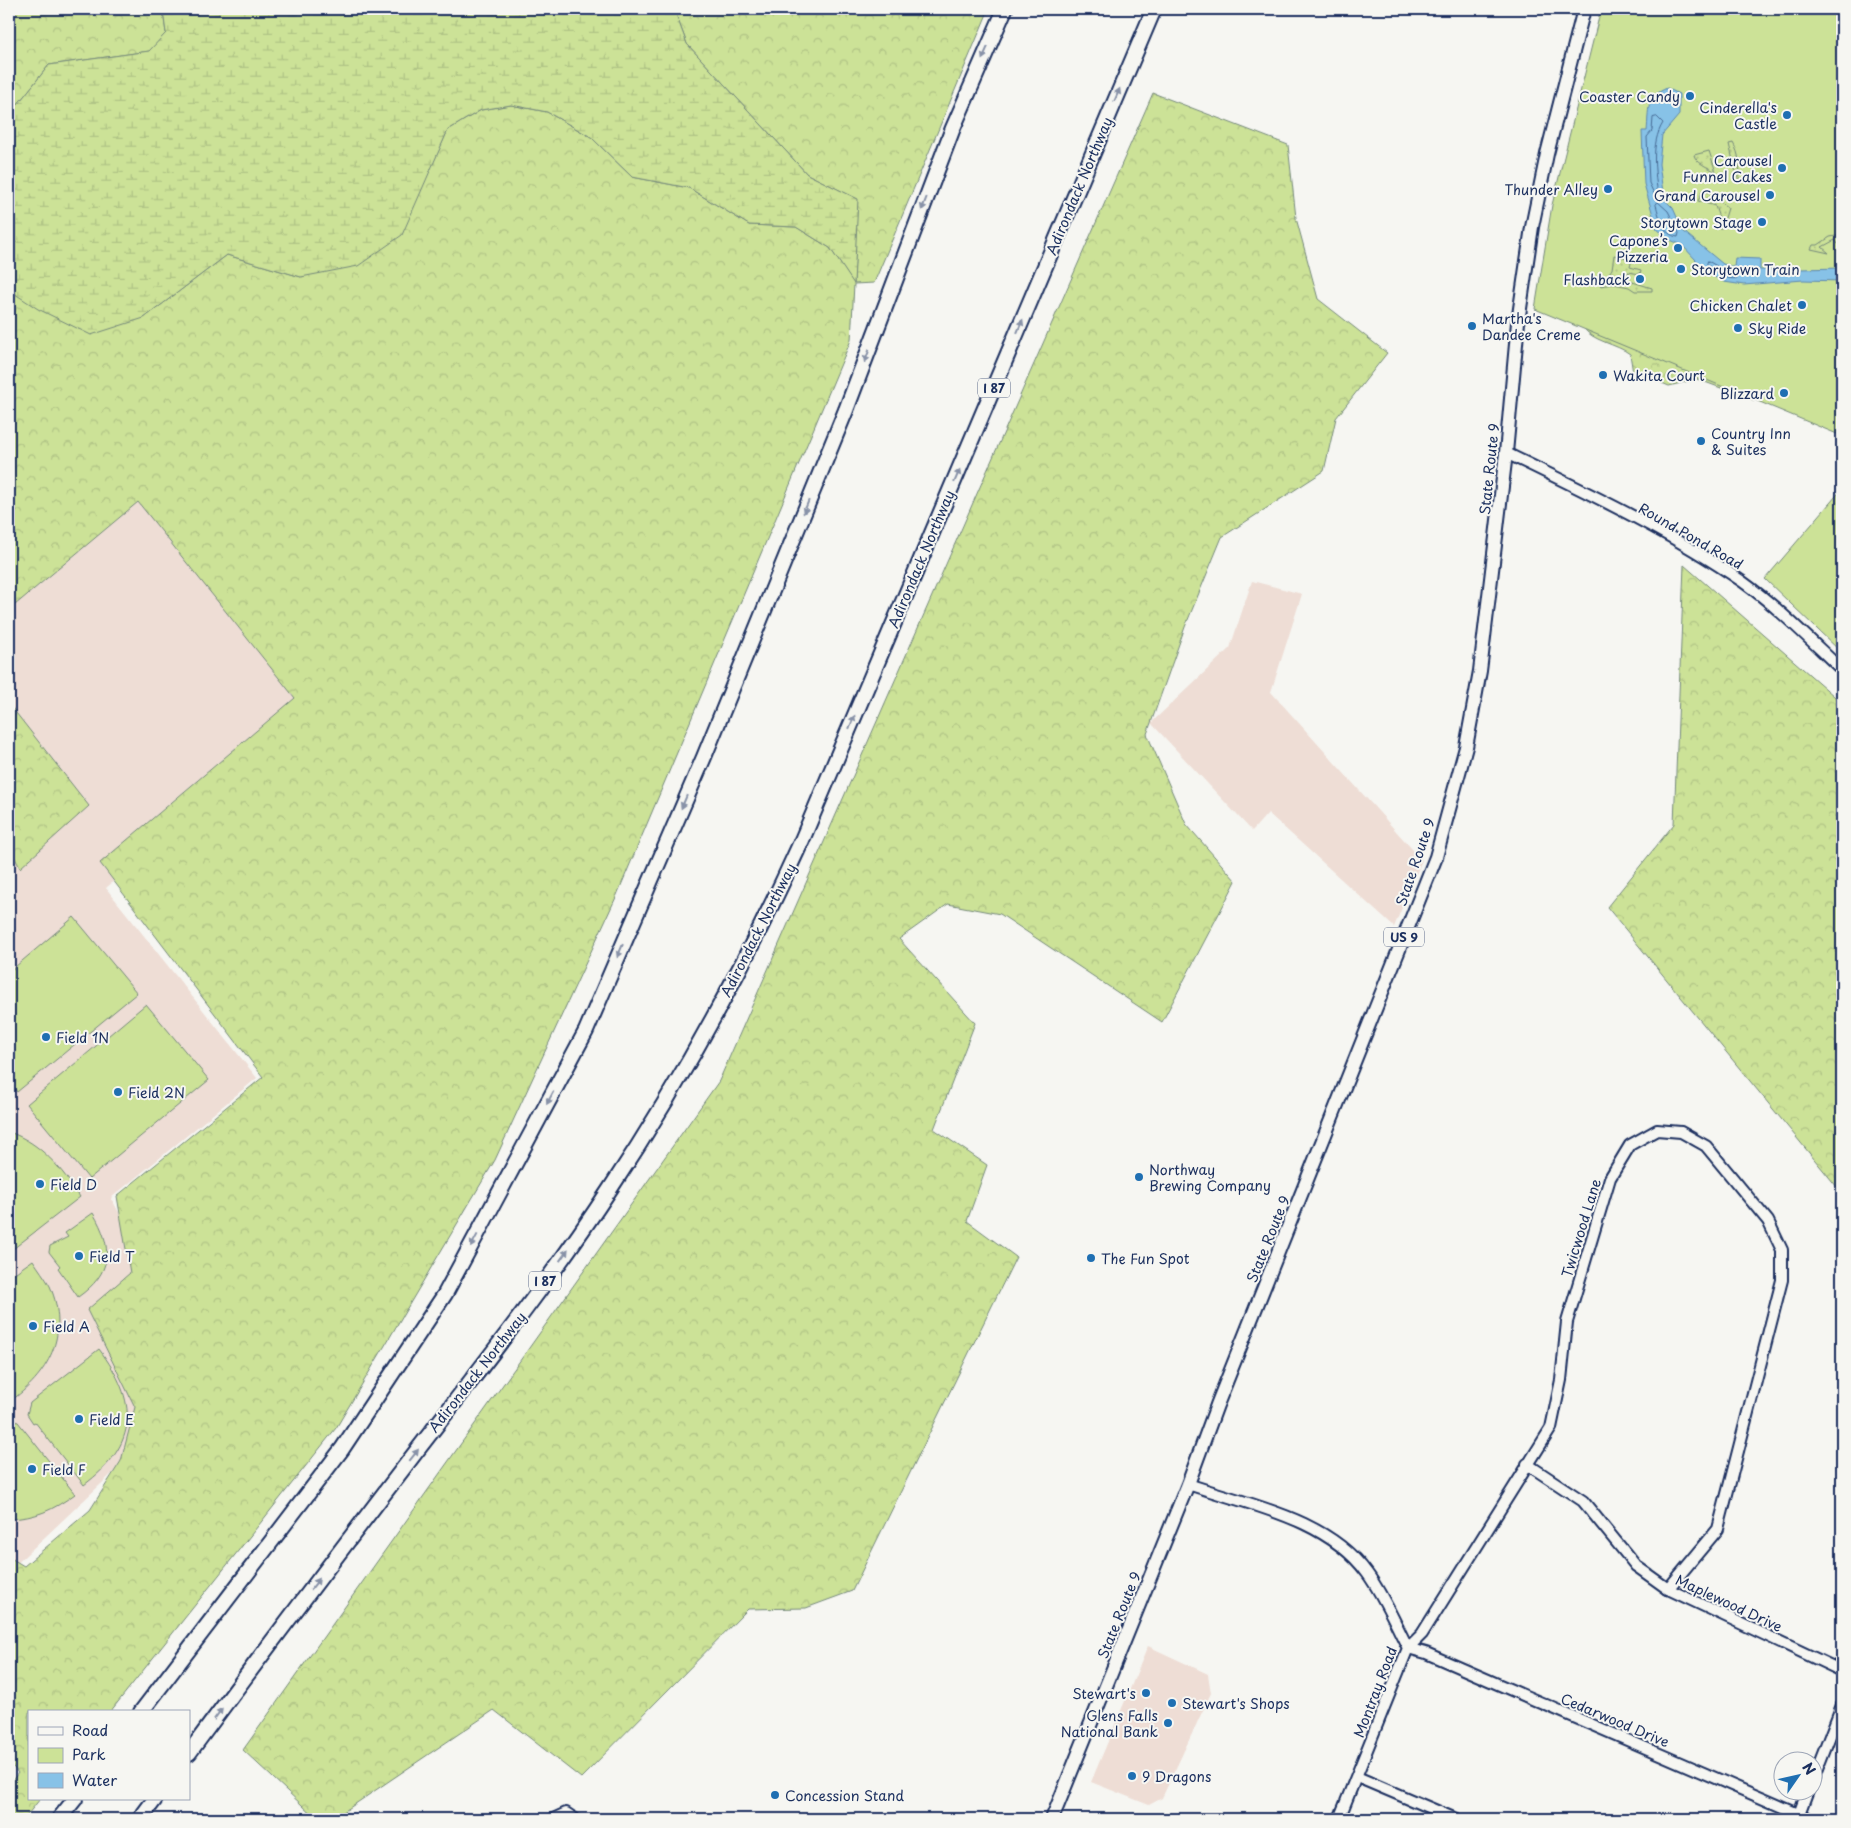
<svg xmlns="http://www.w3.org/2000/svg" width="1851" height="1828" font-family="'Playpen Sans',sans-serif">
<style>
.built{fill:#eeddd5}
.forest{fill:url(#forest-crowns);stroke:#74887a}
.wetland{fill:url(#wetland-marsh);stroke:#74887a}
.park{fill:#cce297;stroke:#74887a}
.garden{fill:url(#garden-dots);stroke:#74887a}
.water{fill:#87c2e7;stroke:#5c87b0}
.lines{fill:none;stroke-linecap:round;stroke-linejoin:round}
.shore{stroke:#466a95;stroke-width:1}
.minor-casing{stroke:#1b2f5e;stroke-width:14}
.major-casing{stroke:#1b2f5e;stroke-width:16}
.highway-casing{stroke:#1b2f5e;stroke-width:18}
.minor{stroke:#f6f6f2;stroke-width:10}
.major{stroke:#f6f6f2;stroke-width:12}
.highway{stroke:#f6f6f2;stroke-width:14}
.oneway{fill:#8892a8}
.poi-dot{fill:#1f6fb2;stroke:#f6f6f2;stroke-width:2}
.labels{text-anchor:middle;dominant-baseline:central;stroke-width:4;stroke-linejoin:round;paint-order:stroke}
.shield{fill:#f6f6f2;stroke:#5d6b8a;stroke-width:1}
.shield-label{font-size:12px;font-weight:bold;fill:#1b2f5e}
.poi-label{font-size:14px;fill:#1b2f5e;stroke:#f6f6f2;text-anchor:start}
.street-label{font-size:14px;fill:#1b2f5e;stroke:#f6f6f2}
</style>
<defs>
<pattern id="forest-crowns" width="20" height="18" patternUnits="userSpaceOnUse" patternTransform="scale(1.25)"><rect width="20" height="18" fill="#cce297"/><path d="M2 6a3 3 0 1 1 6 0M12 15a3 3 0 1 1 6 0" fill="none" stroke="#afc285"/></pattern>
<pattern id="wetland-marsh" width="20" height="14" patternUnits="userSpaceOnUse" patternTransform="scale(1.25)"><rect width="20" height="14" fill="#cce297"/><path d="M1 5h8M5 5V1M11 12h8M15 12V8" fill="none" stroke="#afc285"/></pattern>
<pattern id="garden-dots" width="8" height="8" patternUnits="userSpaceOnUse" patternTransform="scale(1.25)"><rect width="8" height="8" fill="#cce297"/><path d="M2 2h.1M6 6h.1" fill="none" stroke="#afc285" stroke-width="1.8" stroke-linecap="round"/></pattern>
</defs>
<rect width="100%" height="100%" fill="#f6f6f2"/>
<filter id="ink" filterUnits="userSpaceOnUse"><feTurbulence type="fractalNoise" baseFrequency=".02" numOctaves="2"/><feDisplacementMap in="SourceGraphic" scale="10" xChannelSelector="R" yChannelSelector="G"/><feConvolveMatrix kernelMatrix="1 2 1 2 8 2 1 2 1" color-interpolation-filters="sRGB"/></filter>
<g filter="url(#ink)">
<!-- built -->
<g class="built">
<path d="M133 468 320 704 106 888 257 1078 111 1198 151 1270 155 1433 9 1571V858L66 808 9 739V579Z"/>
<path d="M1252 581 1302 594 1271 692 1422 860 1394 927 1268 813 1252 831 1151 723 1230 648Z"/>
<path d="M1148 1646 1208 1674 1211 1693 1162 1798 1149 1805 1091 1782Z"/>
</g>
<!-- forest -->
<g class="forest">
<path d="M9 9H164L163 11 166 33 150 51 49 65 9 115Z"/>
<path d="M674 9H989L874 283 854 284 851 340 617 895 495 1160 336 1428 110 1712H29V1799H40L24 1819H9V1785L18 1773 9 1762V1557L24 1566 90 1510 121 1461 135 1407 87 1310 130 1273 117 1196 263 1077 100 863 295 698 138 502 9 610V258L144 318 227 255 301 277 434 161 448 130 481 110 511 105 547 112 591 137 632 177 689 188 749 225 796 227 830 248 854 283 857 199 807 174 687 44Z"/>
<path d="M1153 93 1288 145 1296 218 1318 299 1387 353 1336 418 1324 471 1222 537 1185 627 1147 734 1186 824 1236 881 1162 1022 1000 914 948 904 899 939 975 1023 934 1129 987 1165 967 1221 1016 1257 852 1591 806 1608 748 1609 581 1778 494 1710 333 1819H317L243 1750 719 1081Z"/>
<path d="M1583 327 1759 400H1753L1697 379 1669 386 1645 376 1633 373 1630 354C1617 344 1591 341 1583 327Z"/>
<path d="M1684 565 1842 703V1193L1607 907 1674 824Z"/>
<path d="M9 704 89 806 20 868 9 846Z"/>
</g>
<!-- wetland -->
<path class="wetland" d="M164 9H674L687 44 807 174 858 199 854 284 830 248 796 227 749 225 689 188 632 177 591 137 547 112 511 105 481 110 448 130 402 235 358 266 301 277 227 255 144 318 91 335 38 309 12 292V259L9 258V115L49 65 149 51 166 33 163 11Z"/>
<!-- park -->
<g class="park">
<path d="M1601 9H1842V436L1535 309 1552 205Z"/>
<path d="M1842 489V653L1765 579Z"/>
<path d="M74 917 137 993 17 1092 9 1082V972Z"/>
<path d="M146 1004 209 1080 89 1179 27 1104Z"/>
<path d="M9 1132C41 1143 62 1169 80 1197L9 1252Z"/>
<path d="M93 1213C114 1248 112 1273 78 1297L58 1268 60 1266 49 1252 50 1246 68 1237 65 1233Z"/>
<path d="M33 1260C38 1268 45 1277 50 1286 71 1335 48 1375 9 1402V1277Z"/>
<path d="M99 1349C139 1402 139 1444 84 1485L35 1422 33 1423 27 1414 30 1403Z"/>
<path d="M9 1418 18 1422 75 1494C53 1510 36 1518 9 1519Z"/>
</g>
<!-- garden -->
<g class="garden">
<path d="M1733 143C1740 155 1740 166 1739 180L1736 183 1733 180 1737 177 1729 144Z"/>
<path d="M1709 151 1716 172C1708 167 1696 163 1694 155Z"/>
<path d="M1702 192H1708L1728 208 1722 228H1719V218L1715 206 1698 201Z"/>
<path d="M1842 235V242L1838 244 1835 240 1822 247 1829 253 1811 249 1813 245H1818L1830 237Z"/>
<path d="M1614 255 1627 258 1631 263 1630 267 1641 270 1640 274 1628 272 1626 280 1652 288V291H1635L1629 287 1614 284 1600 286 1612 269Z"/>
</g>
<!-- water -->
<path class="water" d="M1667 88 1679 94V115L1662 135 1659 164 1664 199 1673 208 1683 231 1723 264 1734 267 1735 258 1760 259V270L1842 268V281L1803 280 1744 285 1724 282 1709 274 1682 245 1663 237 1662 233 1657 229 1644 184 1642 131H1647C1649 110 1645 97 1667 88Z"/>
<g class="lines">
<!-- shore -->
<g class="shore">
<path d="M1657 117 1663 123C1650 144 1655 172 1658 196L1656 198 1649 183 1647 137 1652 131 1653 118Z"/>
<path d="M1658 202 1668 211 1679 233 1678 237C1662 235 1660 218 1656 205Z"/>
<path d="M1708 261 1722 269 1736 272 1738 278C1727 281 1714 273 1707 264Z"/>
</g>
<defs>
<g id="minor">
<path d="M1506 453C1586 492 1669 531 1743 582 1779 608 1810 640 1842 670"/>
<path d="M1527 1464 1583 1501 1636 1566 1668 1589 1842 1671"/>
<path d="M1188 1484C1249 1505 1327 1518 1367 1573 1384 1596 1395 1623 1408 1648L1339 1819"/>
<path d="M1668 1589 1718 1529 1782 1280V1250L1768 1221 1706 1146 1681 1132 1657 1130 1630 1145 1610 1178 1567 1322 1561 1380 1551 1428 1422 1634 1408 1648 1426 1653 1810 1819"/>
<path d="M1357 1777 1456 1819"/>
<path d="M1814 1777 1842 1705"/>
<path d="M1799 1814 1808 1790"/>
<path d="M553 1819 566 1813 575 1819"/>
</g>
<path id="major" d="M1052 1819 1188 1484 1217 1405 1436 857 1466 747 1480 671 1506 453 1518 322 1532 227 1547 154 1584 9"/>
<g id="highway">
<path d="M141 1712 342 1449 445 1294 586 1031 704 757 846 410 953 128 1005 9"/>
<path d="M189 1753C262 1654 337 1555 412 1457 480 1369 549 1282 610 1189 684 1078 747 961 802 840L1154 9"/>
<path d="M59 1819 75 1799"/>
<path d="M140 1819 155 1799"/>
</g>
</defs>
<!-- minor casing -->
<use href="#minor" class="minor-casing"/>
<!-- major casing -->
<use href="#major" class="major-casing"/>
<!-- highway casing -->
<use href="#highway" class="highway-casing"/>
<!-- minor -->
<use href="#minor" class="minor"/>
<!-- major -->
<use href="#major" class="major"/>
<!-- highway -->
<use href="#highway" class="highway"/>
</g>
<!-- one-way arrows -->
<defs><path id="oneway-solid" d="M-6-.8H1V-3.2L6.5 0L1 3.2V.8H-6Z" transform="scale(1.25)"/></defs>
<g class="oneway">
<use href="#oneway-solid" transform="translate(985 53) rotate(114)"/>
<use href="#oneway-solid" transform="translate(1117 95) rotate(-67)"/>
<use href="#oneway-solid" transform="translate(924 204) rotate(111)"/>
<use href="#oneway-solid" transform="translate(1020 326) rotate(-67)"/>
<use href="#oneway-solid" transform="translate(867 356) rotate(111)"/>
<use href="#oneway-solid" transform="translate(957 476) rotate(-67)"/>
<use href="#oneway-solid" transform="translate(806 507) rotate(112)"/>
<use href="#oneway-solid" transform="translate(852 722) rotate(-67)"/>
<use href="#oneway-solid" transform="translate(684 802) rotate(113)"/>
<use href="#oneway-solid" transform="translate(620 951) rotate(113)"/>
<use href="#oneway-solid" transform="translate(550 1098) rotate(118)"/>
<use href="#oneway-solid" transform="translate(474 1241) rotate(118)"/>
<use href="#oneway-solid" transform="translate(564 1255) rotate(-55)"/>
<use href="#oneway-solid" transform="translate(414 1455) rotate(-52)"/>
<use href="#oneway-solid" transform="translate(315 1584) rotate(-52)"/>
<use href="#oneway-solid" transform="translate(218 1714) rotate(-54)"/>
</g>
</g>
<!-- markers -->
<g class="poi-dot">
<circle cx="1690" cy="96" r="5"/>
<circle cx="1787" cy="115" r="5"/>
<circle cx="1782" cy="168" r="5"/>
<circle cx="1608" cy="189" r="5"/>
<circle cx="1770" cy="195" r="5"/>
<circle cx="1762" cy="222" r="5"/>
<circle cx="1678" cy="248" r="5"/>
<circle cx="1681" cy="269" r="5"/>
<circle cx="1640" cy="279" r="5"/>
<circle cx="1802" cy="305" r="5"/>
<circle cx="1472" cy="326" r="5"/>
<circle cx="1738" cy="328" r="5"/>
<circle cx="1603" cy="375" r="5"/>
<circle cx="1784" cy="393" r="5"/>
<circle cx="1701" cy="441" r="5"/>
<circle cx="46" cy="1037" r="5"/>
<circle cx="118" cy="1092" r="5"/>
<circle cx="1139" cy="1177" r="5"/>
<circle cx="40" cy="1184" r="5"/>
<circle cx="79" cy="1256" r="5"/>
<circle cx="1091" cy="1258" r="5"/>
<circle cx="33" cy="1326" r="5"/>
<circle cx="79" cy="1419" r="5"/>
<circle cx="32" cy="1469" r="5"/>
<circle cx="1146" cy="1693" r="5"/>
<circle cx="1172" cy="1703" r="5"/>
<circle cx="1168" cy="1723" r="5"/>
<circle cx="1132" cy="1776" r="5"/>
<circle cx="775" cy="1795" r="5"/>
</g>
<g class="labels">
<!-- shield labels -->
<g class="shield">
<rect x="978" y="378.5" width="32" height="19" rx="4"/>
<rect x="1384" y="927.5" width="40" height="19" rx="4"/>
<rect x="529" y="1271.5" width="32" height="19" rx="4"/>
</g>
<g class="shield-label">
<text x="994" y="388">I 87</text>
<text x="1404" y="937">US 9</text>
<text x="545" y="1281">I 87</text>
</g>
<!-- poi labels -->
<g class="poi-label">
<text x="1680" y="96" text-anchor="end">Coaster Candy</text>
<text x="1777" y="107" text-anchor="end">Cinderella's<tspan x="1777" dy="16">Castle</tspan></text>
<text x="1772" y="160" text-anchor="end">Carousel<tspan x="1772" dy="16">Funnel Cakes</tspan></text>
<text x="1598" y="189" text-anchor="end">Thunder Alley</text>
<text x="1760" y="195" text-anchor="end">Grand Carousel</text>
<text x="1752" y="222" text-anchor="end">Storytown Stage</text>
<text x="1668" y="240" text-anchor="end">Capone’s<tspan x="1668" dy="16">Pizzeria</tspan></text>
<text x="1691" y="269">Storytown Train</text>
<text x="1630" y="279" text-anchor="end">Flashback</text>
<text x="1792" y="305" text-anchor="end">Chicken Chalet</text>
<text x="1482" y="318">Martha's<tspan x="1482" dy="16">Dandee Creme</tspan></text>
<text x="1748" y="328">Sky Ride</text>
<text x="1613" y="375">Wakita Court</text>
<text x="1774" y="393" text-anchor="end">Blizzard</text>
<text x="1711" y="433">Country Inn<tspan x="1711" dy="16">&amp; Suites</tspan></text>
<text x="56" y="1037">Field 1N</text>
<text x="128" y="1092">Field 2N</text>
<text x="1149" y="1169">Northway<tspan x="1149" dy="16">Brewing Company</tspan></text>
<text x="50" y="1184">Field D</text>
<text x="89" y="1256">Field T</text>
<text x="1101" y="1258">The Fun Spot</text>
<text x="43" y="1326">Field A</text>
<text x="89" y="1419">Field E</text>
<text x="42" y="1469">Field F</text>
<text x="1136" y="1693" text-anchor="end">Stewart's</text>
<text x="1182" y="1703">Stewart's Shops</text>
<text x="1158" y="1715" text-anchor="end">Glens Falls<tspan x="1158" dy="16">National Bank</tspan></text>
<text x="1142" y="1776">9 Dragons</text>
<text x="785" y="1795">Concession Stand</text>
</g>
<!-- street labels -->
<g class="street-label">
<text transform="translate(1079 186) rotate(-67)">Adirondack Northway</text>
<text transform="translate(1489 469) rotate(-84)">State Route 9</text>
<text transform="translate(1691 536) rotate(30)">Round Pond Road</text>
<text transform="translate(921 559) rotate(-67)">Adirondack Northway</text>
<text transform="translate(1415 862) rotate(-71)">State Route 9</text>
<text transform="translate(758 930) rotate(-63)">Adirondack Northway</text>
<text transform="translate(1581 1228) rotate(-73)">Twicwood Lane</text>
<text transform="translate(1268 1239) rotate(-68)">State Route 9</text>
<text transform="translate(477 1372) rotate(-52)">Adirondack Northway</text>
<text transform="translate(1729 1603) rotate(25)">Maplewood Drive</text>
<text transform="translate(1119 1615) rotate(-68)">State Route 9</text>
<text transform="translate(1375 1692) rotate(-69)">Montray Road</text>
<text transform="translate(1615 1720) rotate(23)">Cedarwood Drive</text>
</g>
</g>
<!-- margin -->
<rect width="1851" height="1828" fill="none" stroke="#f6f6f2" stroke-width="30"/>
<rect x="15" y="15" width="1821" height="1798" fill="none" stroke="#1b2f5e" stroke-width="2" filter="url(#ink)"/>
<!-- legend -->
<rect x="28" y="1710" width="162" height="90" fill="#f6f6f2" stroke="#9ea6b7"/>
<rect x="38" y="1727" width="25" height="8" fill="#f6f6f2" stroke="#9ea6b7"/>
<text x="72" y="1736" font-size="15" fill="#1b2f5e">Road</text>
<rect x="38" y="1748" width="25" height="15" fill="#cce297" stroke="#9ea6b7"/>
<text x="72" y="1760" font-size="15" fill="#1b2f5e">Park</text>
<rect x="38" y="1773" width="25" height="15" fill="#87c2e7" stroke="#9ea6b7"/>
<text x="72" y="1786" font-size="15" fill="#1b2f5e">Water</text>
<!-- north arrow -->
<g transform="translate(1798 1776) rotate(56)"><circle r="24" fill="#f6f6f2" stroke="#9ea6b7"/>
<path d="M0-4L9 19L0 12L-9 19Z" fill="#1f6fb2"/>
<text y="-8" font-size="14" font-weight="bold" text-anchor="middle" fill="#1b2f5e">N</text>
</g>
</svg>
